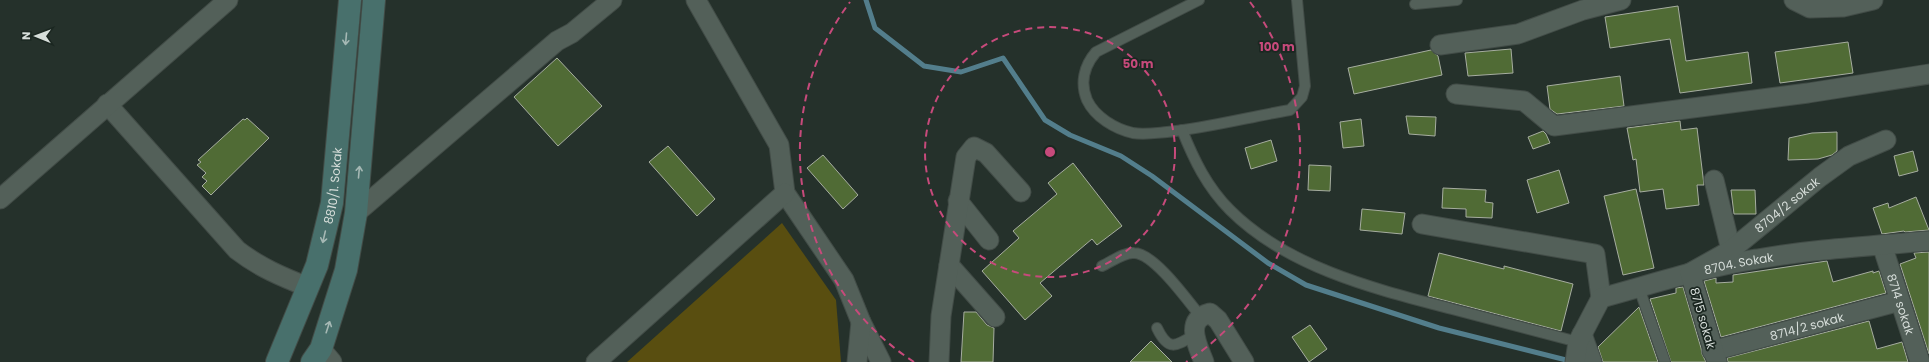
<svg xmlns="http://www.w3.org/2000/svg" width="1929" height="362" font-family="Poppins,sans-serif">
<style>
.green{fill:#594e10}
.lines{fill:none;stroke-linecap:round;stroke-linejoin:round}
.stream{stroke:#537e8c;stroke-width:5}
.building{fill:#506b35;stroke:#a6ada0}
.lane-casing{stroke:#424c47;stroke-width:12}
.street-casing{stroke:#424c47;stroke-width:21}
.secondary-casing{stroke:#424c47;stroke-width:24}
.lane{stroke:#536059;stroke-width:10}
.street{stroke:#536059;stroke-width:19}
.secondary{stroke:#48706c;stroke-width:22}
.oneway{stroke:#a5b8b4}
.ring{fill:none;stroke:#c74a7b;stroke-width:2;stroke-dasharray:7 5}
.labels{text-anchor:middle;dominant-baseline:central;stroke-width:3.5;stroke-linejoin:round;paint-order:stroke}
.street-label{font-size:12px;fill:#d7deda;stroke:#1b2721}
.centre{fill:#c74a7b;stroke:#1b2721;stroke-width:2}
.ring-label{font-size:12px;text-anchor:middle;font-weight:bold;fill:#c74a7b;stroke:#1b2721;stroke-width:3.5;stroke-linejoin:round;paint-order:stroke}
</style>
<rect width="100%" height="100%" fill="#25312b"/>
<!-- green -->
<path class="green" d="M782 223 836 300 841 362H627Z"/>
<g class="lines">
<!-- stream -->
<path class="stream" d="M866 0 875 28 924 66 961 72 1003 58 1045 120 1070 135 1121 156 1152 176 1268 263 1306 285 1439 328 1570 361"/>
</g>
<!-- building -->
<g class="building">
<path d="M1678 6 1686 61 1748 52 1752 83 1680 93 1670 39 1610 48 1605 17Z"/>
<path d="M1848 42 1853 73 1780 83 1775 52Z"/>
<path d="M1511 49 1513 73 1468 76 1465 53Z"/>
<path d="M1431 50 1438 56 1442 75 1354 94 1348 68Z"/>
<path d="M557 58 602 106 558 146 514 97Z"/>
<path d="M1620 76 1624 106 1557 114 1550 109 1547 86Z"/>
<path d="M1406 116 1436 117 1435 136 1409 134Z"/>
<path d="M247 118 269 138 211 195 202 186 207 181 202 177 206 173 197 165 201 162 198 160 243 119 245 120Z"/>
<path d="M1361 119 1364 146 1343 148 1340 122Z"/>
<path d="M1680 121 1681 130 1697 128 1704 185H1697L1699 205 1666 209 1663 189 1640 192 1636 159 1633 160 1627 128Z"/>
<path d="M1543 131 1546 134 1550 143 1533 149 1528 137Z"/>
<path d="M1837 132V151L1832 155 1818 159 1788 160 1789 138 1812 133Z"/>
<path d="M1271 140 1277 161 1251 169 1245 148Z"/>
<path d="M668 146 715 199 697 216 649 162Z"/>
<path d="M1913 151 1918 171 1899 176 1894 156Z"/>
<path d="M823 155 858 195 843 209 807 168Z"/>
<path d="M1073 163 1122 226 1097 245 1092 239 1040 283 1052 296 1025 320 982 271 1019 238 1013 231 1057 194 1048 183Z"/>
<path d="M1309 165 1331 166 1330 191 1308 190Z"/>
<path d="M1559 170 1569 203 1537 213 1527 180Z"/>
<path d="M1443 188 1486 190 1485 202 1493 203 1492 218 1466 217V209L1442 208Z"/>
<path d="M1636 189 1654 268 1623 275 1604 196Z"/>
<path d="M1731 190H1755L1756 214H1734Z"/>
<path d="M1916 197 1929 230 1905 232 1904 231 1882 234 1873 208 1888 203 1889 208Z"/>
<path d="M1362 209 1405 213 1402 234 1360 230Z"/>
<path d="M1929 252V354L1900 264 1916 258 1914 253Z"/>
<path d="M1439 253 1504 269V266L1573 284 1561 331 1428 296Z"/>
<path d="M1827 261 1833 282 1873 271V273L1879 271 1886 293 1721 337 1704 281 1716 278V283L1733 282V275Z"/>
<path d="M1683 287 1701 348 1702 354 1706 362H1671L1650 299 1676 293V288Z"/>
<path d="M1639 307 1658 362H1603L1598 347Z"/>
<path d="M964 312H976L987 325 994 328 993 362H961Z"/>
<path d="M1869 321 1877 349 1902 342 1908 362H1728L1727 358Z"/>
<path d="M1310 325 1327 349 1309 362 1292 337Z"/>
<path d="M1151 341 1172 362H1130Z"/>
</g>
<g class="lines">
<defs>
<g id="lane">
<path d="M1199 0 1096 52C1084 66 1080 83 1087 100 1095 117 1115 129 1133 133 1144 135 1156 133 1167 132 1208 128 1249 117 1290 110L1302 97 1305 86 1297 0"/>
<path d="M1415 4 1457 0"/>
<path d="M1182 130C1194 160 1207 187 1230 210 1288 268 1375 289 1452 309 1494 320 1536 331 1578 342"/>
<path d="M1102 266C1111 262 1124 252 1134 253 1154 253 1188 301 1201 317"/>
<path d="M1639 288 1665 362"/>
<path d="M1157 328C1168 351 1175 347 1194 335"/>
</g>
<g id="street">
<path d="M696 0 779 145 785 193 844 280 861 322 881 362"/>
<path d="M1794 0 1810 8 1843 7 1873 0"/>
<path d="M1440 45 1518 34 1583 10 1621 0"/>
<path d="M1456 94 1524 101 1554 126 1808 93 1929 74"/>
<path d="M107 104 237 250C259 267 282 277 308 287"/>
<path d="M1714 180 1731 250"/>
<path d="M0 199 228 0"/>
<path d="M958 201 989 240"/>
<path d="M356 213 557 41 572 33 612 0"/>
<path d="M1422 224 1595 254 1601 298"/>
<path id="s1" d="M1882 245 1920 362"/>
<path d="M949 265 995 317"/>
<path d="M1582 334 1592 362"/>
<path d="M321 349 332 362"/>
<path id="s2" d="M1712 351 1900 301"/>
<path d="M596 362 785 193"/>
<path d="M857 362 861 322"/>
<path d="M939 362 941 316 966 157 974 147 986 153 1021 192"/>
<path d="M1204 362C1197 344 1184 320 1210 313L1218 320 1244 362"/>
<path id="s3" d="M1575 362 1578 342 1601 298C1653 284 1704 267 1757 259 1814 249 1872 246 1929 241"/>
<path id="s4" d="M1717 362 1690 273 1731 250 1820 177 1849 156 1886 140"/>
</g>
<g id="secondary">
<path id="s5" d="M277 362 317 265 332 203 350 0"/>
<path d="M312 362 321 349 346 270 356 213 374 0"/>
</g>
</defs>
<!-- lane casing -->
<use href="#lane" class="lane-casing"/>
<!-- street casing -->
<use href="#street" class="street-casing"/>
<!-- secondary casing -->
<use href="#secondary" class="secondary-casing"/>
<!-- lane -->
<use href="#lane" class="lane"/>
<!-- street -->
<use href="#street" class="street"/>
<!-- secondary -->
<use href="#secondary" class="secondary"/>
</g>
<!-- one-way arrows -->
<defs><path id="oneway-shaft" d="M-6 0H5M1.5-3L5.5 0L1.5 3" fill="none" stroke-width="1.6" stroke-linecap="round" stroke-linejoin="round"/></defs>
<g class="oneway">
<use href="#oneway-shaft" transform="translate(346 39) rotate(95)"/>
<use href="#oneway-shaft" transform="translate(359 172) rotate(-85)"/>
<use href="#oneway-shaft" transform="translate(324 237) rotate(103)"/>
<use href="#oneway-shaft" transform="translate(328 327) rotate(-72)"/>
</g>
<!-- distance rings -->
<g class="ring">
<circle cx="1050" cy="152" r="125"/>
<path d="M914 362A250 250 0 0 1 850 2M1250 2A250 250 0 0 1 1186 362"/>
</g>
<g class="labels">
<!-- street labels -->
<g class="street-label">
<text stroke="none"><textPath href="#s5" startOffset="186">8810/1. Sokak</textPath></text>
<text stroke="none"><textPath href="#s4" startOffset="212">8704/2 sokak</textPath></text>
<text stroke="none"><textPath href="#s3" startOffset="212">8704. Sokak</textPath></text>
<text stroke="none"><textPath href="#s1" startOffset="62">8714 sokak</textPath></text>
<text transform="translate(1703 318) rotate(74)">8715 sokak</text>
<text stroke="none"><textPath href="#s2" startOffset="98">8714/2 sokak</textPath></text>
</g>
</g>
<circle cx="1050" cy="152" r="6" class="centre"/>
<g class="ring-label">
<text x="1277" y="51">100 m</text>
<text x="1138" y="68">50 m</text>
</g>
<!-- north arrow -->
<g transform="translate(36 36) rotate(271)" stroke="#1b2721" stroke-width="3" paint-order="stroke">
<path d="M0-3L7 15L0 10L-7 15Z" fill="#d7deda"/>
<text y="-6" font-size="11" font-weight="bold" text-anchor="middle" fill="#d7deda">N</text>
</g>
</svg>
